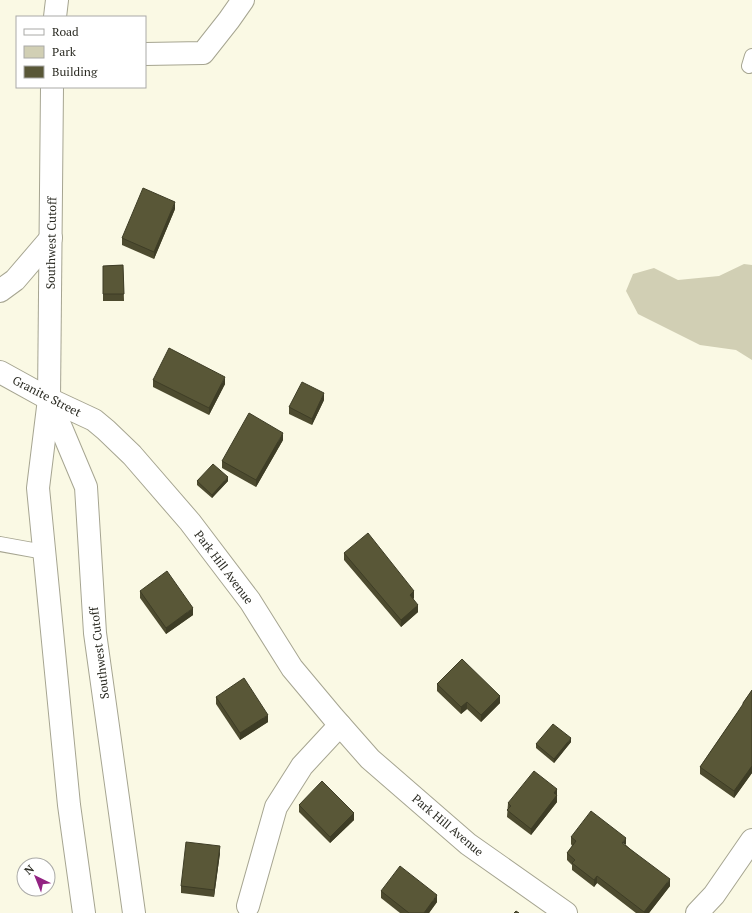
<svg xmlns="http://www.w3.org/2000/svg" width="752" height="913" font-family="'PT Serif',serif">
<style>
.green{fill:#d1cfb4}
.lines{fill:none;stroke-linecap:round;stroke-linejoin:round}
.lane-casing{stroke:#a6a591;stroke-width:16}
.street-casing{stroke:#a6a591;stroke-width:24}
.secondary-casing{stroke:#a6a591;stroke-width:24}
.primary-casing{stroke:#a6a591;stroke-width:24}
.highway-casing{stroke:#a6a591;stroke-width:24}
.lane{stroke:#fff;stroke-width:14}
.street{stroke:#fff;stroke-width:22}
.secondary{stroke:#fff;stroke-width:22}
.primary{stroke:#fff;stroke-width:22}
.highway{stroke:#fff;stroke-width:22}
.wall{fill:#4d4b2f}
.shaded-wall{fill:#3e3d26}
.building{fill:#595737;stroke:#3e3d26}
.labels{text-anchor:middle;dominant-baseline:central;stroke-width:4;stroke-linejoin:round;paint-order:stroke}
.street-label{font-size:12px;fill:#2b2b23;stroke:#fff}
</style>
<rect width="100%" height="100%" fill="#faf9e4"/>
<!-- green -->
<path class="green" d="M744 264 752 265V360L736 350 700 345 638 314 626 291 633 274 654 268 678 280 719 276Z"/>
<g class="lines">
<defs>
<g id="lane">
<path d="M749 66 752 56"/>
<path d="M0 544 44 552"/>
</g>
<g id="street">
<path d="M145 54 203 53 229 20 243 0"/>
<path d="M49 399 94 420 106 430 132 455 190 522 250 601 292 668 333 717 370 759 468 844 566 913"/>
<path d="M248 906 276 807 302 766 340 725"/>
<path d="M697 913 714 895 752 840"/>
</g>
<path id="secondary" d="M0 372 49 399"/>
<g id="primary">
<path d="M0 291 15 280 51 238"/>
<path d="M49 399 86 487 95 633 134 913"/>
<path d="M49 399 38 488 69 805 84 913"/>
</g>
<g id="highway">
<path d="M55 17 57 0"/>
<path d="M49 399 52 87"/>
</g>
</defs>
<!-- lane casing -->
<use href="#lane" class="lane-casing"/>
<!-- street casing -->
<use href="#street" class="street-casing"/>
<!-- secondary casing -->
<use href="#secondary" class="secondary-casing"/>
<!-- primary casing -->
<use href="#primary" class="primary-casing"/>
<!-- highway casing -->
<use href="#highway" class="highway-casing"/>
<!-- lane -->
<use href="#lane" class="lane"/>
<!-- street -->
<use href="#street" class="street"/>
<!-- secondary -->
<use href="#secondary" class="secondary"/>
<!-- primary -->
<use href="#primary" class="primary"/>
<!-- highway -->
<use href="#highway" class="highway"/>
</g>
<!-- wall -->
<g class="wall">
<path d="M175 209 154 259 122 245V238Z"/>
<path d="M123 265 124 301H103V266Z"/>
<path d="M153 380 225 384 209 415 153 387Z"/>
<path d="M324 400 312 425 289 414V407Z"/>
<path d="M283 440 256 487 222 468V461Z"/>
<path d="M197 481H228L212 498 197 485Z"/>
<path d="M344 553 414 598 413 599 418 612 401 627 344 560Z"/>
<path d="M140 591 193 615 166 634 140 598Z"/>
<path d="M437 684 500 703 481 722 467 709 461 714 437 691Z"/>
<path d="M752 690V773L734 798 700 774V767L737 713 743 706V703Z"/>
<path d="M216 697 268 722 240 740 216 704Z"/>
<path d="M571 742 554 763 536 748V744Z"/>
<path d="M557 789V802L531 835 507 817 508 803Z"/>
<path d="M299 805 354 820 330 843 299 812Z"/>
<path d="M571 837 626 845 670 886 649 913H636L597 883 594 887 572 870V865L567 860V853L572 846 571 844Z"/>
<path d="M220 853 214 897 181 893V886Z"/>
<path d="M381 891 437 902 429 913H400L381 898Z"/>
</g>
<!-- shaded-wall -->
<g class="shaded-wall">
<path d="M175 202V209L154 259V252Z"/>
<path d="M225 377V384L209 415V408Z"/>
<path d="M324 393V400L312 425V419Z"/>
<path d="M283 433V440L256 487V480Z"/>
<path d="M228 477V481L212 498V495Z"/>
<path d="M414 591V598L410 602V595Z"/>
<path d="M418 605V612L401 627V620Z"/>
<path d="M193 608V615L166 634V628Z"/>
<path d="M500 696V703L481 722V715Z"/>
<path d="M467 702V709L461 714V707Z"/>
<path d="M268 715V722L240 740V733Z"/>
<path d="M571 738V742L554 763V759Z"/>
<path d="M752 766V773L734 798V791Z"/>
<path d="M557 789V802L531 835V829L554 793Z"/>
<path d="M354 813V820L330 843V837Z"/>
<path d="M626 838V845L622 843Z"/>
<path d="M220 846V853L214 897V890Z"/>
<path d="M597 876V883L594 887V880Z"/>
<path d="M670 879V886L649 913H644V912Z"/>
<path d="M437 895V902L429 913H424Z"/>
</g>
<!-- building -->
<g class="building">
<path d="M143 188 175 202 154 252 122 238Z"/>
<path d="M123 265 124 294H103V266Z"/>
<path d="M169 348 225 377 209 408 153 380Z"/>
<path d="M302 382 324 393 312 419 289 407Z"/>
<path d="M249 413 283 433 256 480 222 461Z"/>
<path d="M213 464 228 477 212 495 197 481Z"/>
<path d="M368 533 414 591 410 595 418 605 401 620 344 553Z"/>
<path d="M167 571 193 608 166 628 140 591Z"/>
<path d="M462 659 500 696 481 715 467 702 461 707 437 684Z"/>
<path d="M244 678 268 715 240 733 216 697Z"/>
<path d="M752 690V766L734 791 700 767 737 713 743 704V703Z"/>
<path d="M553 724 571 738 554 759 536 744Z"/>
<path d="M534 771 557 789 554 793 557 795 531 829 507 810 511 806 508 803Z"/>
<path d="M322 781 354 813 330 837 299 805Z"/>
<path d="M591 811 626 838 622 843 670 879 644 912 597 876 594 880 572 863 575 860 567 853 576 841 571 837Z"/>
<path d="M186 842 220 846 214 890 181 886Z"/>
<path d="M400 866 437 895 424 913H409L381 891Z"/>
<path d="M516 911 519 913H514Z"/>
</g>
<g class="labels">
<!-- street labels -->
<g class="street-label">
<text transform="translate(51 243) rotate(-89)">Southwest Cutoff</text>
<text transform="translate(47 396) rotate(27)">Granite Street</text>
<text transform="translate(224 567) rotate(53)">Park Hill Avenue</text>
<text transform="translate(99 653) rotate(-97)">Southwest Cutoff</text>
<text transform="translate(448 825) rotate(40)">Park Hill Avenue</text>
</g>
</g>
<!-- legend -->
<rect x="16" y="16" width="130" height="72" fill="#ffffff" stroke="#aaaaa7"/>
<rect x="24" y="29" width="20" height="6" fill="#ffffff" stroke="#aaaaa7"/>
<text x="52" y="36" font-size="12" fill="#2b2b23">Road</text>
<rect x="24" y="46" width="20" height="12" fill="#d1cfb4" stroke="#aaaaa7"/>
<text x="52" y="56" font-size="12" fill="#2b2b23">Park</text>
<rect x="24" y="66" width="20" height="12" fill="#595737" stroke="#aaaaa7"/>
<text x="52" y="76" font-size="12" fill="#2b2b23">Building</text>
<!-- north arrow -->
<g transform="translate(36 877) rotate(317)"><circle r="19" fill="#ffffff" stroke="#aaaaa7"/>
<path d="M0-3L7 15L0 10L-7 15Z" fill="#932383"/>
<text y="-6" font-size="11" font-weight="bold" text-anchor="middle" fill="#2b2b23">N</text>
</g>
</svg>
